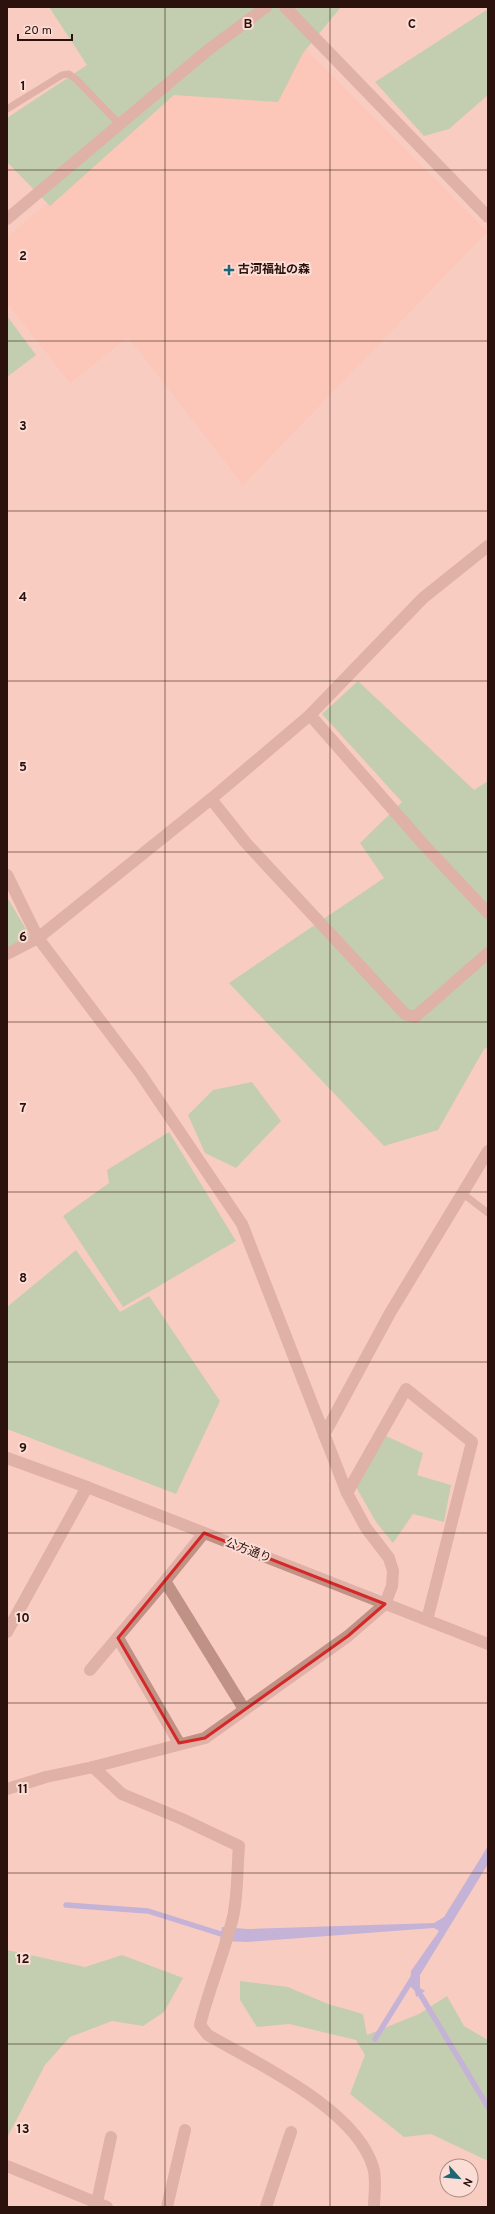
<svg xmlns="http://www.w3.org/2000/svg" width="495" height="2214" font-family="Overpass,'Noto Sans JP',sans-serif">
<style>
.built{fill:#febeae}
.green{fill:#80d09c}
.water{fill:#8495f0}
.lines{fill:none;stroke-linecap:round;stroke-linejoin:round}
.stream{stroke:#8495f0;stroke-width:5.5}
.service{stroke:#c09185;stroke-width:7}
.minor{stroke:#c09185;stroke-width:12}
.tertiary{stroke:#c09185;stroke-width:12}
.marked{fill:none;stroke:#d62828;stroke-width:3;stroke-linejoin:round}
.grid{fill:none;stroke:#2b120c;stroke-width:1;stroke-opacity:0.55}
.poi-dot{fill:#1f6675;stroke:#fcddd6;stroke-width:1.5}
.labels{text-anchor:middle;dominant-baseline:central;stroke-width:4;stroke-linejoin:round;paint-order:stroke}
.poi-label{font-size:12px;font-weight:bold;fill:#2b120c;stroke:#fcddd6;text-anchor:start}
.street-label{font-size:12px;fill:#2b120c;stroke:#fcddd6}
.grid-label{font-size:13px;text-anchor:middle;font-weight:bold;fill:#2b120c;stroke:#fcddd6;stroke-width:4;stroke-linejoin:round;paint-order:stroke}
</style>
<rect width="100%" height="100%" fill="#f9ccc1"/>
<!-- built -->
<path class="built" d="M275 18 487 232 243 485 128 337 70 383 7 303V237L220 57Z"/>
<!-- green -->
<g class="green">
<path d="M49 7H341L303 53 278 102 174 95 50 206 7 162V118L87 65Z"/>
<path d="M488 9V95L449 129 424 136 375 82Z"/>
<path d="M7 316 36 355 7 377Z"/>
<path d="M358 681 474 790 488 781V1047L484 1049 438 1130 384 1146 229 983 384 878 360 843 402 802 322 714Z"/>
<path d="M7 897 30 936 7 950Z"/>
<path d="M252 1082 281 1121 236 1168 205 1153 188 1115 213 1090Z"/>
<path d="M169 1132 236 1241 123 1307 63 1216 109 1183 107 1170Z"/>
<path d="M76 1250 120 1312 149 1296 220 1401 176 1494 7 1429V1307Z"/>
<path d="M386 1436 423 1453 417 1475 451 1485 444 1522 413 1514 393 1543 376 1522 356 1487Z"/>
<path d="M7 1950 85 1967 122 1955 183 1978 164 2012 143 2026 112 2021 70 2037 45 2065 7 2138Z"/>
<path d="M240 1981 288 1987 328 2004 363 2014 367 2035 419 2014 447 1996 464 2026 488 2040V2161L431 2134 404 2137 350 2094 365 2055 356 2040 289 2024 257 2027 240 2000Z"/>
</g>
<!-- water -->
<path class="water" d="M488 1846V1864L420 1975V1988L425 1991 416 1997 415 1991 410 1986 411 1971 439 1931 434 1928 247 1942 220 1941 222 1927 248 1929 434 1923 444 1917Z"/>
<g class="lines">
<!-- stream -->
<g class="stream">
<path d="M66 1905 148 1911 221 1934"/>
<path d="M417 1989 488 2107"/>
<path d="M375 2039 414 1976"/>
</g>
<!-- service -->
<g class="service">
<path d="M7 109 62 75 69 74 77 80 120 125"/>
<path d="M462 1193 488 1213"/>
</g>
<!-- minor -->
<g class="minor">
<path d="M285 7 488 217"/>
<path d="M7 219 208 50 266 7"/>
<path d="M310 715 424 845 488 913"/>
<path d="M211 799 246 843 405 1014 415 1017 488 953"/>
<path d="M324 1435 390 1313 488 1151"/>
<path d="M347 1493 406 1389 472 1442 427 1620"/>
<path d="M204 1533 165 1581 244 1709"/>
<path d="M7 1632 87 1487"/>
<path d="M118 1638 179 1743"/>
<path d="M90 1670 165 1581"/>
<path d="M93 1767 122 1794 182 1819 239 1846C237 1869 238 1894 233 1917 224 1954 209 1988 200 2025L208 2035C258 2064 356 2109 373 2167 377 2179 374 2195 374 2207"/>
<path d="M7 1789 46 1777 93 1767 205 1738 348 1636 385 1604"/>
<path d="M7 2166 107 2207"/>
<path d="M97 2202 111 2137"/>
<path d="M167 2207 185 2130"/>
<path d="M266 2207 291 2132"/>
</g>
<!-- tertiary -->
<g class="tertiary">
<path d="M7 875 38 938 140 1073 242 1224 347 1493 366 1528 389 1558 393 1571 392 1586 385 1604"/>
<path d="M7 954 38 938 211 799 310 715 423 598 488 546"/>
<path d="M7 1458 87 1487 488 1644"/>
</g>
</g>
<!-- marked area -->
<path d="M0 0H495V2214H0ZM204 1533 385 1604 348 1636 205 1738 179 1743 118 1638Z" fill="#f9ccc1" fill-opacity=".55" fill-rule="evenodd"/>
<path class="marked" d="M204 1533 385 1604 348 1636 205 1738 179 1743 118 1638Z"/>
<!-- grid -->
<path class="grid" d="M165 7V2207M330 7V2207M7 170H488M7 341H488M7 511H488M7 681H488M7 852H488M7 1022H488M7 1192H488M7 1362H488M7 1533H488M7 1703H488M7 1873H488M7 2044H488"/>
<!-- markers -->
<path class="poi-dot" d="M227 264h4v4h4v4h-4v4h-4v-4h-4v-4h4z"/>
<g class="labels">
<!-- poi labels -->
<g class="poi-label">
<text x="238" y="270">古河福祉の森</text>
</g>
<!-- street labels -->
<g class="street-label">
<text transform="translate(248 1551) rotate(21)">公方通り</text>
</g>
</g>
<g class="grid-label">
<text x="248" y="28">B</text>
<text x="412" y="28">C</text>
<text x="23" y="90">1</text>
<text x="23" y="260">2</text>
<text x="23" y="430">3</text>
<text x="23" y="601">4</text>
<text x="23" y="771">5</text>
<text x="23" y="941">6</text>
<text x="23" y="1112">7</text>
<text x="23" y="1282">8</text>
<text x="23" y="1452">9</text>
<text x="23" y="1622">10</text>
<text x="23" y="1793">11</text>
<text x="23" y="1963">12</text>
<text x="23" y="2133">13</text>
</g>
<!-- border -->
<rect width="495" height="2214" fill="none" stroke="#2b120c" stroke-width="16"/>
<!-- north arrow -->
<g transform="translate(459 2178) rotate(117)"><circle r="19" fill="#fcddd6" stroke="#a88c85"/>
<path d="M0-3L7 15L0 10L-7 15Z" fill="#1f6675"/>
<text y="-6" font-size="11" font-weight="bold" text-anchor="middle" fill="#2b120c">N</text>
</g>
<!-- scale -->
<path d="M18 34v6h54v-6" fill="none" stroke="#2b120c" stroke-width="2"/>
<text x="24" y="34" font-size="12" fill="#2b120c" stroke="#fcddd6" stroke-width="3" paint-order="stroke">20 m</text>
</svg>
